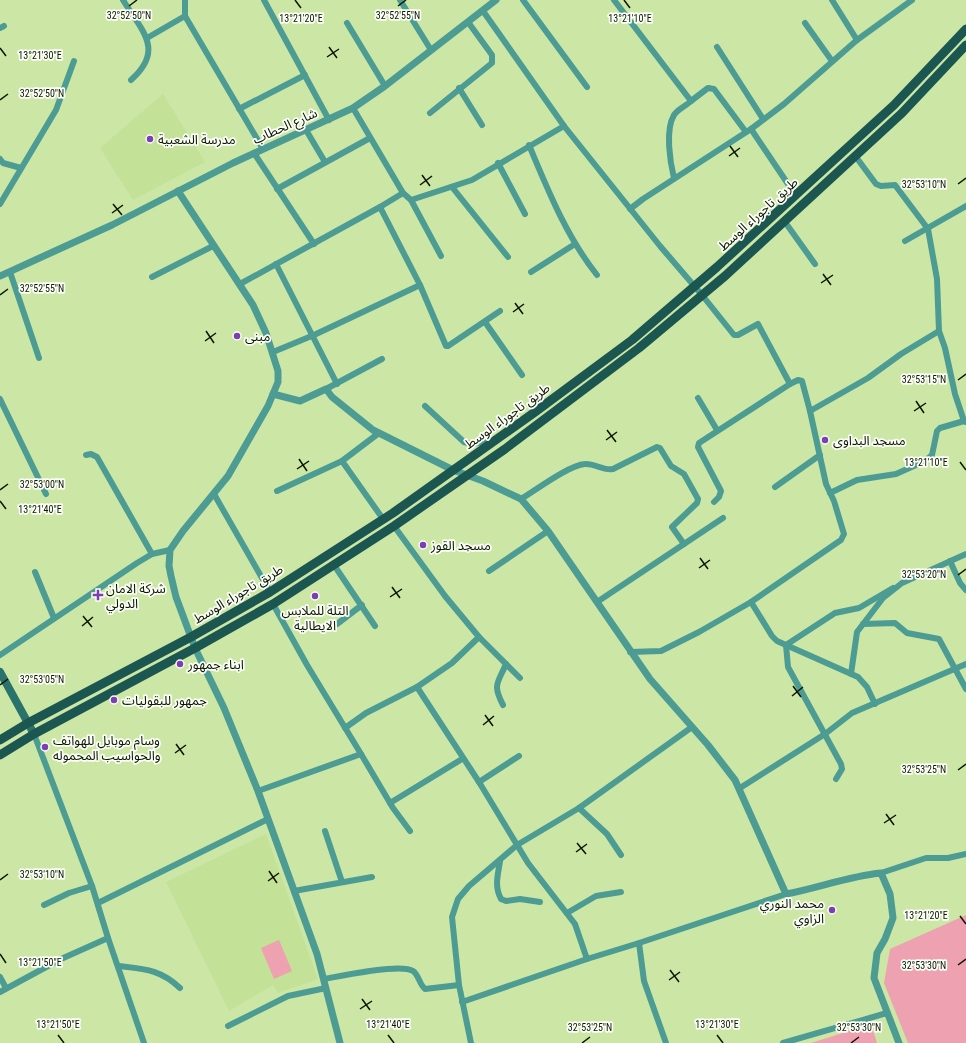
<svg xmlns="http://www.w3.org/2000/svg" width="966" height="1043" font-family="'Roboto Condensed','Noto Sans Arabic',sans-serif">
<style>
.built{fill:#c3e197}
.green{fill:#eea1b0}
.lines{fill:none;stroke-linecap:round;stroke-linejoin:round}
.minor{stroke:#4c9c93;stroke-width:6}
.tertiary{stroke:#4c9c93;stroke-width:7}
.secondary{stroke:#2a736c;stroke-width:8}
.primary{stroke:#1b5650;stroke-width:9}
.ticks{fill:none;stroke:#0c1500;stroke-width:1.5}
.poi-dot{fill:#7e3eb3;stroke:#fbfef7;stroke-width:1.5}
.labels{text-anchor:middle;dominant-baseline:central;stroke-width:3.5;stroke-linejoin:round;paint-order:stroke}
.street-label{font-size:13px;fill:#0c1500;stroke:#fbfef7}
.poi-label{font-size:13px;fill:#0c1500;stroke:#fbfef7;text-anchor:start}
.ticks-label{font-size:10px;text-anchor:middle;fill:#0c1500;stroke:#fbfef7;stroke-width:3.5;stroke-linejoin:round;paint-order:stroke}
</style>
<rect width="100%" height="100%" fill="#cce7a5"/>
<!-- built -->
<g class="built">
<path d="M163 94 205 162 133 200 100 148Z"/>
<path d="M266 834 318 979 278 993 273 985 229 1011 166 882Z"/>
</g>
<!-- green -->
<g class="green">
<path d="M966 915V1043H908L884 983 890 949Z"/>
<path d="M279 940 292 971 274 979 261 948Z"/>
<path d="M871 1024 877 1043H811Z"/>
</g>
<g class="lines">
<!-- minor -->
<g class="minor">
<path d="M123 0C142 31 165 50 131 80"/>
<path d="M185 0V16L263 149"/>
<path d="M264 0 329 120"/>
<path d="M400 0 431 50"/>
<path d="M523 0 587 87"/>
<path d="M614 0 691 101 708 88 714 89 746 132"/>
<path d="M832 0 857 40"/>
<path d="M483 11 564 126 660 246 702 295 734 335H738L758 324 790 384 798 380 802 381 810 411 826 484 834 501 844 534 841 540 751 602 699 632 661 651 630 652"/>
<path d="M347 23 385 86"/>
<path d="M805 23 832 61"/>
<path d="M0 28 4 26"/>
<path d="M147 38 185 16"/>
<path d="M717 47 763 119"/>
<path d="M459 88 482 125"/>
<path d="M353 108 403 193 411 200 441 256"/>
<path d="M239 109 305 75"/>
<path d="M430 113 492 63V55L468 22"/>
<path d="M751 129 796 196"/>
<path d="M306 130 325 162"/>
<path d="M529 145C548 190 566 236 597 275"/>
<path d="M254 153 314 244"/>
<path d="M856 157 876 184 881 186 895 185 928 229 937 279 939 331 945 348 955 394 964 421 966 422"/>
<path d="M0 159 3 163 21 168"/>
<path d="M498 163 525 214"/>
<path d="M674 178C670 162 665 130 674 115 678 109 686 106 691 101"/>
<path d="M452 187 508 257"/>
<path d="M277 189 370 138"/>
<path d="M411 200 472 180 564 126"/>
<path d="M0 204 56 110 74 61"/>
<path d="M380 207 420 285 446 346H448L500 311"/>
<path d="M630 209 643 199 751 129 784 104 857 40 912 0"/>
<path d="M785 222 815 264"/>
<path d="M905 241 966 206"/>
<path d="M276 264 337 384"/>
<path d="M10 272 39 358"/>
<path d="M531 272 575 244"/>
<path d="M152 277 213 246"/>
<path d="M240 284 380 207 403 193"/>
<path d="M485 322 522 375"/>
<path d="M273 352 314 335 420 285"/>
<path d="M326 389 382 359"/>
<path d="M698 398 717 430"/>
<path d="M0 399 46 494"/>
<path d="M425 406 464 442 471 444 492 441"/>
<path d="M810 411 868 378 901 354 939 331"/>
<path d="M86 455 91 454 97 457 152 554"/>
<path d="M342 461 383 519"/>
<path d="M775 487 820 455"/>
<path d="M277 491 342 461 379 433"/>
<path d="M830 493 857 480 896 474 925 461 932 455 937 431 940 428 964 421"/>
<path d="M214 494 270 592"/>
<path d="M521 499C536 490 569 465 585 464 594 463 603 471 613 469L657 447 660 448 671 466 684 474 698 499 697 503 672 527 684 544"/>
<path d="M714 502 719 497 721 491 698 447 699 443 790 384"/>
<path d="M394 526 445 596 479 637 520 678"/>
<path d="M950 561 960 583 966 590"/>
<path d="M334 565 375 626"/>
<path d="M489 571 548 531"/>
<path d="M35 572 54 618"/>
<path d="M597 602 723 518"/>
<path d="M751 602 772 636 777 641 858 677 867 687 875 704"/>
<path d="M337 624 362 605"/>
<path d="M863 624 895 623 907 633 939 639 966 689"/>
<path d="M0 655 137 563 152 554 170 550"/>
<path d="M851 674 857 632 883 598 902 583 966 554"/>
<path d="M417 687 479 782 528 863 575 924 587 959"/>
<path d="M503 705C492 684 498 683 506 664"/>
<path d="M345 728 366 713 417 687 452 663 479 637"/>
<path d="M34 734 92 886 108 938 144 1043"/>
<path d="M361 754 393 808 410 831"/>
<path d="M836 779 842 769 841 764 788 667 786 645 835 613 859 608 893 588"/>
<path d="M479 782 519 756"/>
<path d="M740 788 825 734 852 713 966 664"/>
<path d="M258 791 361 754 307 665 273 604"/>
<path d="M390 803 462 759"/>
<path d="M579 808 607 834 621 855"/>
<path d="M325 831 342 882"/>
<path d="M500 861C498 875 494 886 501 899L506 901 520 899 540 902"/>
<path d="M881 873 926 858H948L966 854"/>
<path d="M294 891 372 877"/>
<path d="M98 903 268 819"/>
<path d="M44 905 69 893 92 886"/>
<path d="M567 913 596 896 621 892"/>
<path d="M639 943 786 894"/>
<path d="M118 966C144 969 160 969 180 988"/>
<path d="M0 977 6 988"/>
<path d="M324 979C340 976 401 963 413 971 419 975 419 984 425 989L459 985"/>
<path d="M0 992 61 959 108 938"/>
<path d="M462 1002 587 959 639 943 644 981 666 1043"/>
<path d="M228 1026 288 996 326 988"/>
<path d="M471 1043 459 985 452 917 458 899 469 886 517 845 579 808 692 727"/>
<path d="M783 1043 887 1013"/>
</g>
<!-- tertiary -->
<g class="tertiary">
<path d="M178 191 253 305 266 333 278 371V382L268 406 228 476 183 531 170 550 169 566 171 576 176 597 195 648 224 708 258 791 317 954 340 1043"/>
<path d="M0 276 112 225 233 163 353 108 385 86 496 0"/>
<path d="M273 394 300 401 326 389 332 397 373 430 453 470 483 481 521 499 548 531 650 679 708 745 735 780 786 894C818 888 849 876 881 873L890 894 893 918 885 939 877 953 874 978 899 1043"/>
</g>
<!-- secondary -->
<path class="secondary" d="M0 672 34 734"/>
<!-- primary -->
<g class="primary">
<path d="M0 740 28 723 191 637 270 592 393 513 535 412 632 340 717 267 894 105 966 29"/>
<path d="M0 755 34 734 195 648 273 604 394 526 505 449 639 348 725 276 902 113 966 45"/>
</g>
</g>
<!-- ticks -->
<path class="ticks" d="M295 0 301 8M624 0 630 8M129 6 137 0M398 6 406 0M329 47 337 58M0 48 6 56M327 57 339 49M0 100 8 94M730 146 738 157M729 156 740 148M422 175 430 186M958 184 966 178M420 185 432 176M113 204 122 215M112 213 123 205M823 274 831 285M821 283 833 275M0 295 8 289M515 303 523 314M513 312 524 304M206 331 214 343M205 341 216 333M958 380 966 374M916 401 924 413M914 411 926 403M607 430 616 442M606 440 617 432M299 459 307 471M960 462 966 470M297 469 309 461M0 490 8 484M0 501 6 509M700 558 708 569M699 568 710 560M958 575 966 569M392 587 400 598M390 597 402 589M83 616 92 627M82 626 93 617M0 685 8 679M793 686 801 697M792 696 803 687M485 715 493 726M483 725 494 716M176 744 184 755M175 753 186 745M958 770 966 764M886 814 894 825M884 823 896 815M577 843 586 854M576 852 587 844M269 871 277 883M0 880 8 874M268 881 279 873M960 916 966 924M0 954 6 963M958 965 966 959M670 970 679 982M669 980 680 972M362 999 370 1010M360 1009 372 1001M58 1035 64 1043M388 1035 394 1043M717 1035 723 1043M582 1043 590 1037M851 1043 859 1037"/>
<!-- markers -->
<g class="poi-dot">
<circle cx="150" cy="139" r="4"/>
<circle cx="237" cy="336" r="4"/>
<circle cx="825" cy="440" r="4"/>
<circle cx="423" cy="545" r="4"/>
<path d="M96 589h4v4h4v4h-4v4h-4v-4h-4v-4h4z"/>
<circle cx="315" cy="596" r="4"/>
<circle cx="180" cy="664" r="4"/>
<circle cx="114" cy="700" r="4"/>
<circle cx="45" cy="747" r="4"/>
<circle cx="832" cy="910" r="4"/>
</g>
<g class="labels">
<!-- street labels -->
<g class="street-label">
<text transform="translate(285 126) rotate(-24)">شارع الحطاب</text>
<text transform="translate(758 214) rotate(-42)">طريق تاجوراء الوسط</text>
<text transform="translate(507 416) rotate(-36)">طريق تاجوراء الوسط</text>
<text transform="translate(238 594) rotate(-31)">طريق تاجوراء الوسط</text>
</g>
<!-- poi labels -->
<g class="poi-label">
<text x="158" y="139">مدرسة الشعبية</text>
<text x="245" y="336">مبنى</text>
<text x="833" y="440">مسجد البداوى</text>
<text x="431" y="545">مسجد القوز</text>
<text x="106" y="588">شركة الامان<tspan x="106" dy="15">الدولي</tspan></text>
<text x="315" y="610" text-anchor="middle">التلة للملابس<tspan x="315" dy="15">الايطالية</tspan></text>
<text x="188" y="664">ابناء جمهور</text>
<text x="122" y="700">جمهور للبقوليات</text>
<text x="53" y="740">وسام موبايل للهواتف<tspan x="53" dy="15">والحواسيب المحموله</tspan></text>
<text x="824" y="903" text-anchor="end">محمد النوري<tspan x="824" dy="15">الزاوي</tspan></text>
</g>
</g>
<g class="ticks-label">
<text x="129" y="19">32°52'50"N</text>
<text x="398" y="19">32°52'55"N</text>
<text x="301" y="22">13°21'20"E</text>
<text x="630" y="22">13°21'10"E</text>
<text x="40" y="59">13°21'30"E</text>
<text x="42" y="97">32°52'50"N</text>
<text x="924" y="188">32°53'10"N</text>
<text x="42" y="292">32°52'55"N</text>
<text x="924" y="383">32°53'15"N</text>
<text x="926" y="466">13°21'10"E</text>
<text x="42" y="488">32°53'00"N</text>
<text x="40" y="513">13°21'40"E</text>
<text x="924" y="578">32°53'20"N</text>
<text x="42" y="683">32°53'05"N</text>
<text x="924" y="773">32°53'25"N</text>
<text x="42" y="878">32°53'10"N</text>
<text x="926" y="919">13°21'20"E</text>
<text x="40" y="966">13°21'50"E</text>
<text x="924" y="969">32°53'30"N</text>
<text x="58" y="1028">13°21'50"E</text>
<text x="388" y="1028">13°21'40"E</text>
<text x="717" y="1028">13°21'30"E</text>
<text x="590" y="1031">32°53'25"N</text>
<text x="859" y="1031">32°53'30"N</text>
</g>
</svg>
